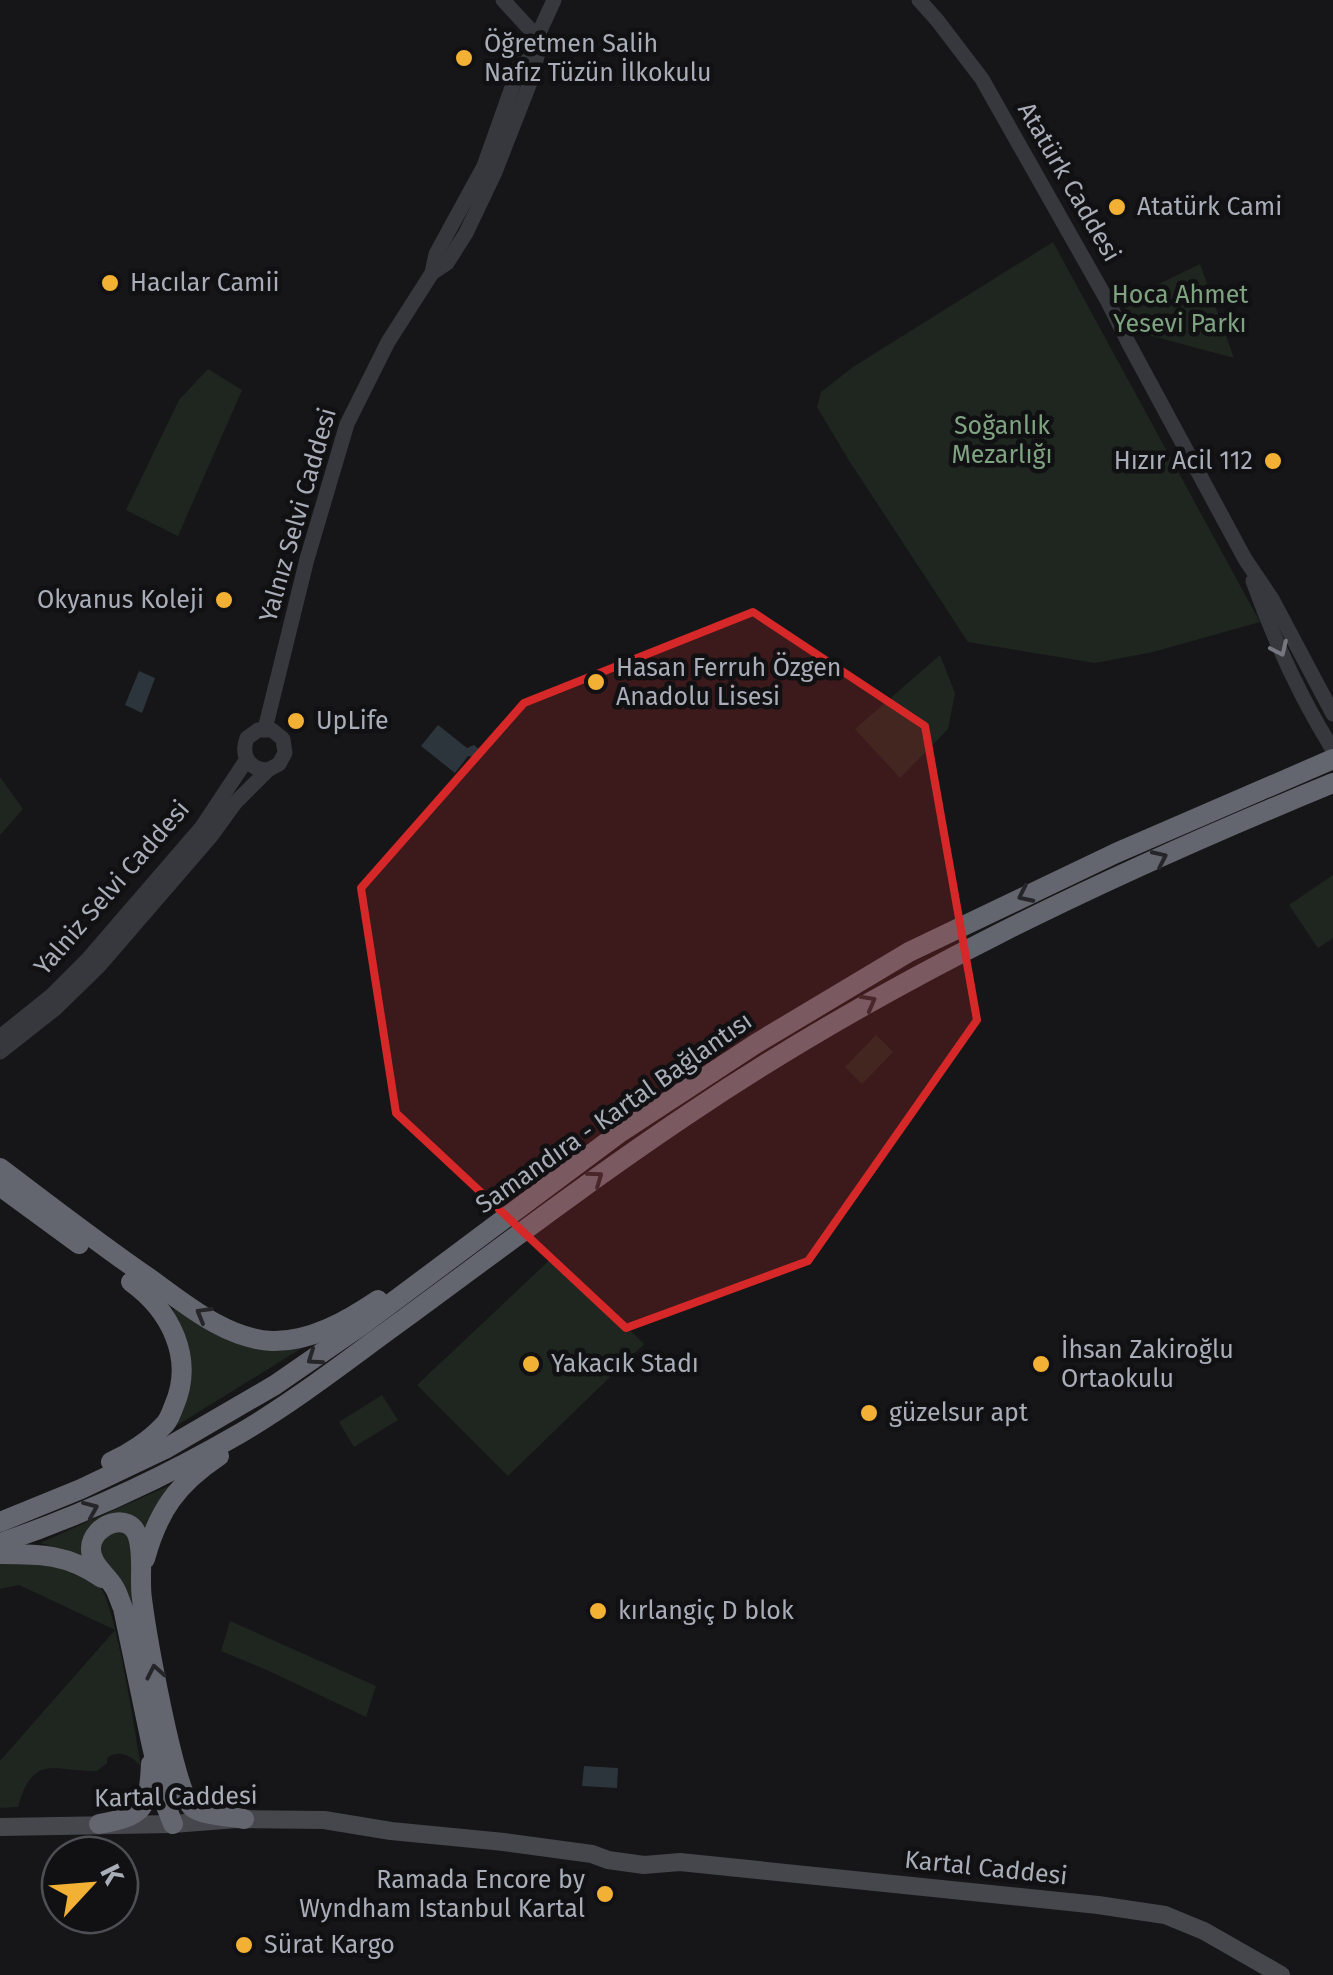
<svg xmlns="http://www.w3.org/2000/svg" width="1333" height="1975" font-family="'Fira Sans',sans-serif">
<style>
.green{fill:#1e261f}
.water{fill:#2c353c}
.lines{fill:none;stroke-linecap:round;stroke-linejoin:round}
.tertiary{stroke:#37383d;stroke-width:15}
.secondary{stroke:#45474d;stroke-width:18}
.motorway{stroke:#63666e;stroke-width:20}
.oneway{stroke:#757881}
.oneway2{stroke:#26262a}
.marked{fill:#d62828;fill-opacity:0.2;stroke:#d62828;stroke-width:8;stroke-linejoin:round}
.poi-dot{fill:#f2b134;stroke:#111113;stroke-width:4}
.labels{text-anchor:middle;dominant-baseline:central;stroke-width:9;stroke-linejoin:round;paint-order:stroke}
.poi-label{font-size:25px;fill:#a8adb8;stroke:#111113;text-anchor:start}
.street-label{font-size:25px;fill:#a8adb8;stroke:#111113}
.park-label{font-size:25px;fill:#7fa381;stroke:#111113}
</style>
<rect width="100%" height="100%" fill="#161618"/>
<!-- green -->
<g class="green">
<path d="M1053 242 1260 622 1153 652 1095 663 968 642 848 459 817 407 821 392 853 367Z"/>
<path d="M1200 264 1234 358 1137 332 1122 302Z"/>
<path d="M208 369 242 390 178 536 126 510 179 400Z"/>
<path d="M940 655 955 693 948 729 900 778 855 729Z"/>
<path d="M0 777 23 809 0 835Z"/>
<path d="M1333 875V938L1318 948 1289 905Z"/>
<path d="M876 1035 893 1052 862 1084 845 1067Z"/>
<path d="M554 1256 644 1344 508 1476 417 1385Z"/>
<path d="M175 1308C218 1339 249 1354 302 1348L176 1426C195 1382 200 1354 172 1312Z"/>
<path d="M382 1395 398 1420 354 1447 339 1422Z"/>
<path d="M175 1483 146 1528 140 1521 129 1516 84 1556 40 1543Z"/>
<path d="M115 1529 133 1539 137 1609H133L97 1551 102 1536Z"/>
<path d="M38 1559C53 1564 86 1572 97 1582 116 1601 135 1733 141 1766 131 1756 120 1749 107 1758V1763L97 1771C55 1772 33 1752 18 1807L0 1808V1761L115 1630 19 1585 0 1589V1564Z"/>
<path d="M230 1621 376 1686 366 1717 269 1671 221 1651Z"/>
</g>
<!-- water -->
<g class="water">
<path d="M139 671 155 678 142 713 125 705Z"/>
<path d="M438 725 467 748 474 745 479 749V754L473 757 468 756 455 773 421 746Z"/>
<path d="M584 1766 618 1768 617 1788 582 1786Z"/>
</g>
<g class="lines">
<!-- tertiary -->
<g class="tertiary">
<path d="M503 0 537 37"/>
<path d="M919 0 937 20 982 79 1107 300 1129 344 1245 559 1272 599 1333 714"/>
<path d="M432 273 436 254 484 166 526 48 537 37 554 0"/>
<path d="M1253 581C1274 640 1300 697 1333 750"/>
<path d="M265 729 307 559 347 424 388 342 432 273 447 263 466 233 495 172 531 80 538 52 537 37"/>
<path d="M0 1037 52 995 89 958 202 827 247 759"/>
<path d="M0 1052 56 1008 98 967 211 836 235 803 268 770 279 764 285 753 283 739 272 730H258L247 738C240 756 250 770 268 770"/>
</g>
<!-- secondary -->
<path class="secondary" d="M0 1827 173 1824 237 1819 324 1820 391 1831 504 1842 592 1854 608 1860 644 1865 680 1862 1098 1905 1165 1915 1204 1931 1281 1975"/>
<!-- motorway -->
<g class="motorway">
<path d="M0 1168C49 1205 98 1243 149 1278 184 1303 226 1339 272 1341 310 1342 347 1321 378 1300"/>
<path d="M0 1186 79 1244"/>
<path d="M111 1462C129 1454 150 1440 163 1426 169 1421 171 1413 174 1406 195 1358 170 1310 131 1282"/>
<path d="M0 1522 81 1489 165 1449 275 1385 362 1325 618 1134 757 1043 909 952 1116 853 1333 759"/>
<path d="M0 1543C83 1515 163 1478 239 1434 297 1400 350 1358 404 1319 498 1250 590 1180 687 1115 888 979 1109 875 1333 783"/>
<path d="M0 1554C41 1554 67 1554 102 1578"/>
<path d="M145 1559C158 1511 177 1484 219 1456"/>
<path d="M99 1824C143 1816 149 1809 151 1764"/>
<path d="M173 1824 166 1806 151 1742 123 1608C120 1602 118 1593 114 1587 107 1575 90 1564 91 1548 92 1524 130 1510 138 1537 144 1556 139 1579 142 1599 146 1630 174 1793 192 1807 204 1816 229 1816 244 1819"/>
</g>
</g>
<!-- one-way arrows -->
<defs><path id="oneway-chevron" d="M-2-3.5L2.5 0L-2 3.5" fill="none" stroke-width="1.6" stroke-linecap="round" stroke-linejoin="round" transform="scale(2.5)"/></defs>
<use class="oneway" href="#oneway-chevron" transform="translate(1280 649) rotate(65)"/>
<g class="oneway2">
<use href="#oneway-chevron" transform="translate(1160 858) rotate(-25)"/>
<use href="#oneway-chevron" transform="translate(1025 895) rotate(154)"/>
<use href="#oneway-chevron" transform="translate(869 1002) rotate(-29)"/>
<use href="#oneway-chevron" transform="translate(596 1178) rotate(-36)"/>
<use href="#oneway-chevron" transform="translate(203 1314) rotate(-150)"/>
<use href="#oneway-chevron" transform="translate(314 1358) rotate(145)"/>
<use href="#oneway-chevron" transform="translate(91 1509) rotate(-23)"/>
<use href="#oneway-chevron" transform="translate(155 1672) rotate(-101)"/>
</g>
<!-- marked area -->
<path class="marked" d="M753 612 925 726 977 1020 808 1261 626 1328 396 1113 361 888 524 703Z"/>
<!-- markers -->
<g class="poi-dot">
<circle cx="464" cy="58" r="10"/>
<circle cx="1117" cy="207" r="10"/>
<circle cx="110" cy="283" r="10"/>
<circle cx="1273" cy="461" r="10"/>
<circle cx="224" cy="600" r="10"/>
<circle cx="596" cy="682" r="10"/>
<circle cx="296" cy="721" r="10"/>
<circle cx="531" cy="1364" r="10"/>
<circle cx="1041" cy="1364" r="10"/>
<circle cx="869" cy="1413" r="10"/>
<circle cx="598" cy="1611" r="10"/>
<circle cx="605" cy="1894" r="10"/>
<circle cx="244" cy="1945" r="10"/>
</g>
<g class="labels">
<!-- poi labels -->
<g class="poi-label">
<text x="484" y="44">Öğretmen Salih<tspan x="484" dy="29">Nafız Tüzün İlkokulu</tspan></text>
<text x="1137" y="207">Atatürk Cami</text>
<text x="130" y="283">Hacılar Camii</text>
<text x="1253" y="461" text-anchor="end">Hızır Acil 112</text>
<text x="204" y="600" text-anchor="end">Okyanus Koleji</text>
<text x="616" y="668">Hasan Ferruh Özgen<tspan x="616" dy="29">Anadolu Lisesi</tspan></text>
<text x="316" y="721">UpLife</text>
<text x="1061" y="1350">İhsan Zakiroğlu<tspan x="1061" dy="29">Ortaokulu</tspan></text>
<text x="551" y="1364">Yakacık Stadı</text>
<text x="889" y="1413">güzelsur apt</text>
<text x="618" y="1611">kırlangiç D blok</text>
<text x="585" y="1880" text-anchor="end">Ramada Encore by<tspan x="585" dy="29">Wyndham Istanbul Kartal</tspan></text>
<text x="264" y="1945">Sürat Kargo</text>
</g>
<!-- street labels -->
<g class="street-label">
<text transform="translate(1069 182) rotate(60)">Atatürk Caddesi</text>
<text transform="translate(298 515) rotate(-74)">Yalnız Selvi Caddesi</text>
<text transform="translate(112 888) rotate(-49)">Yalniz Selvi Caddesi</text>
<text transform="translate(614 1113) rotate(-35)">Samandıra - Kartal Bağlantısı</text>
<text transform="translate(176 1797) rotate(-1)">Kartal Caddesi</text>
<text transform="translate(986 1868) rotate(6)">Kartal Caddesi</text>
</g>
<!-- park labels -->
<g class="park-label">
<text x="1180" y="295">Hoca Ahmet<tspan x="1180" dy="29">Yesevi Parkı</tspan></text>
<text x="1002" y="426">Soğanlık<tspan x="1002" dy="29">Mezarlığı</tspan></text>
</g>
</g>
<!-- north arrow -->
<g transform="translate(90 1885) rotate(64)"><circle r="48" fill="#111113" stroke="#4d4f55" stroke-width="2.5"/>
<path d="M0-8L18 38L0 25L-18 38Z" fill="#f2b134"/>
<text y="-15" font-size="28" font-weight="bold" text-anchor="middle" fill="#a8adb8">K</text>
</g>
</svg>
